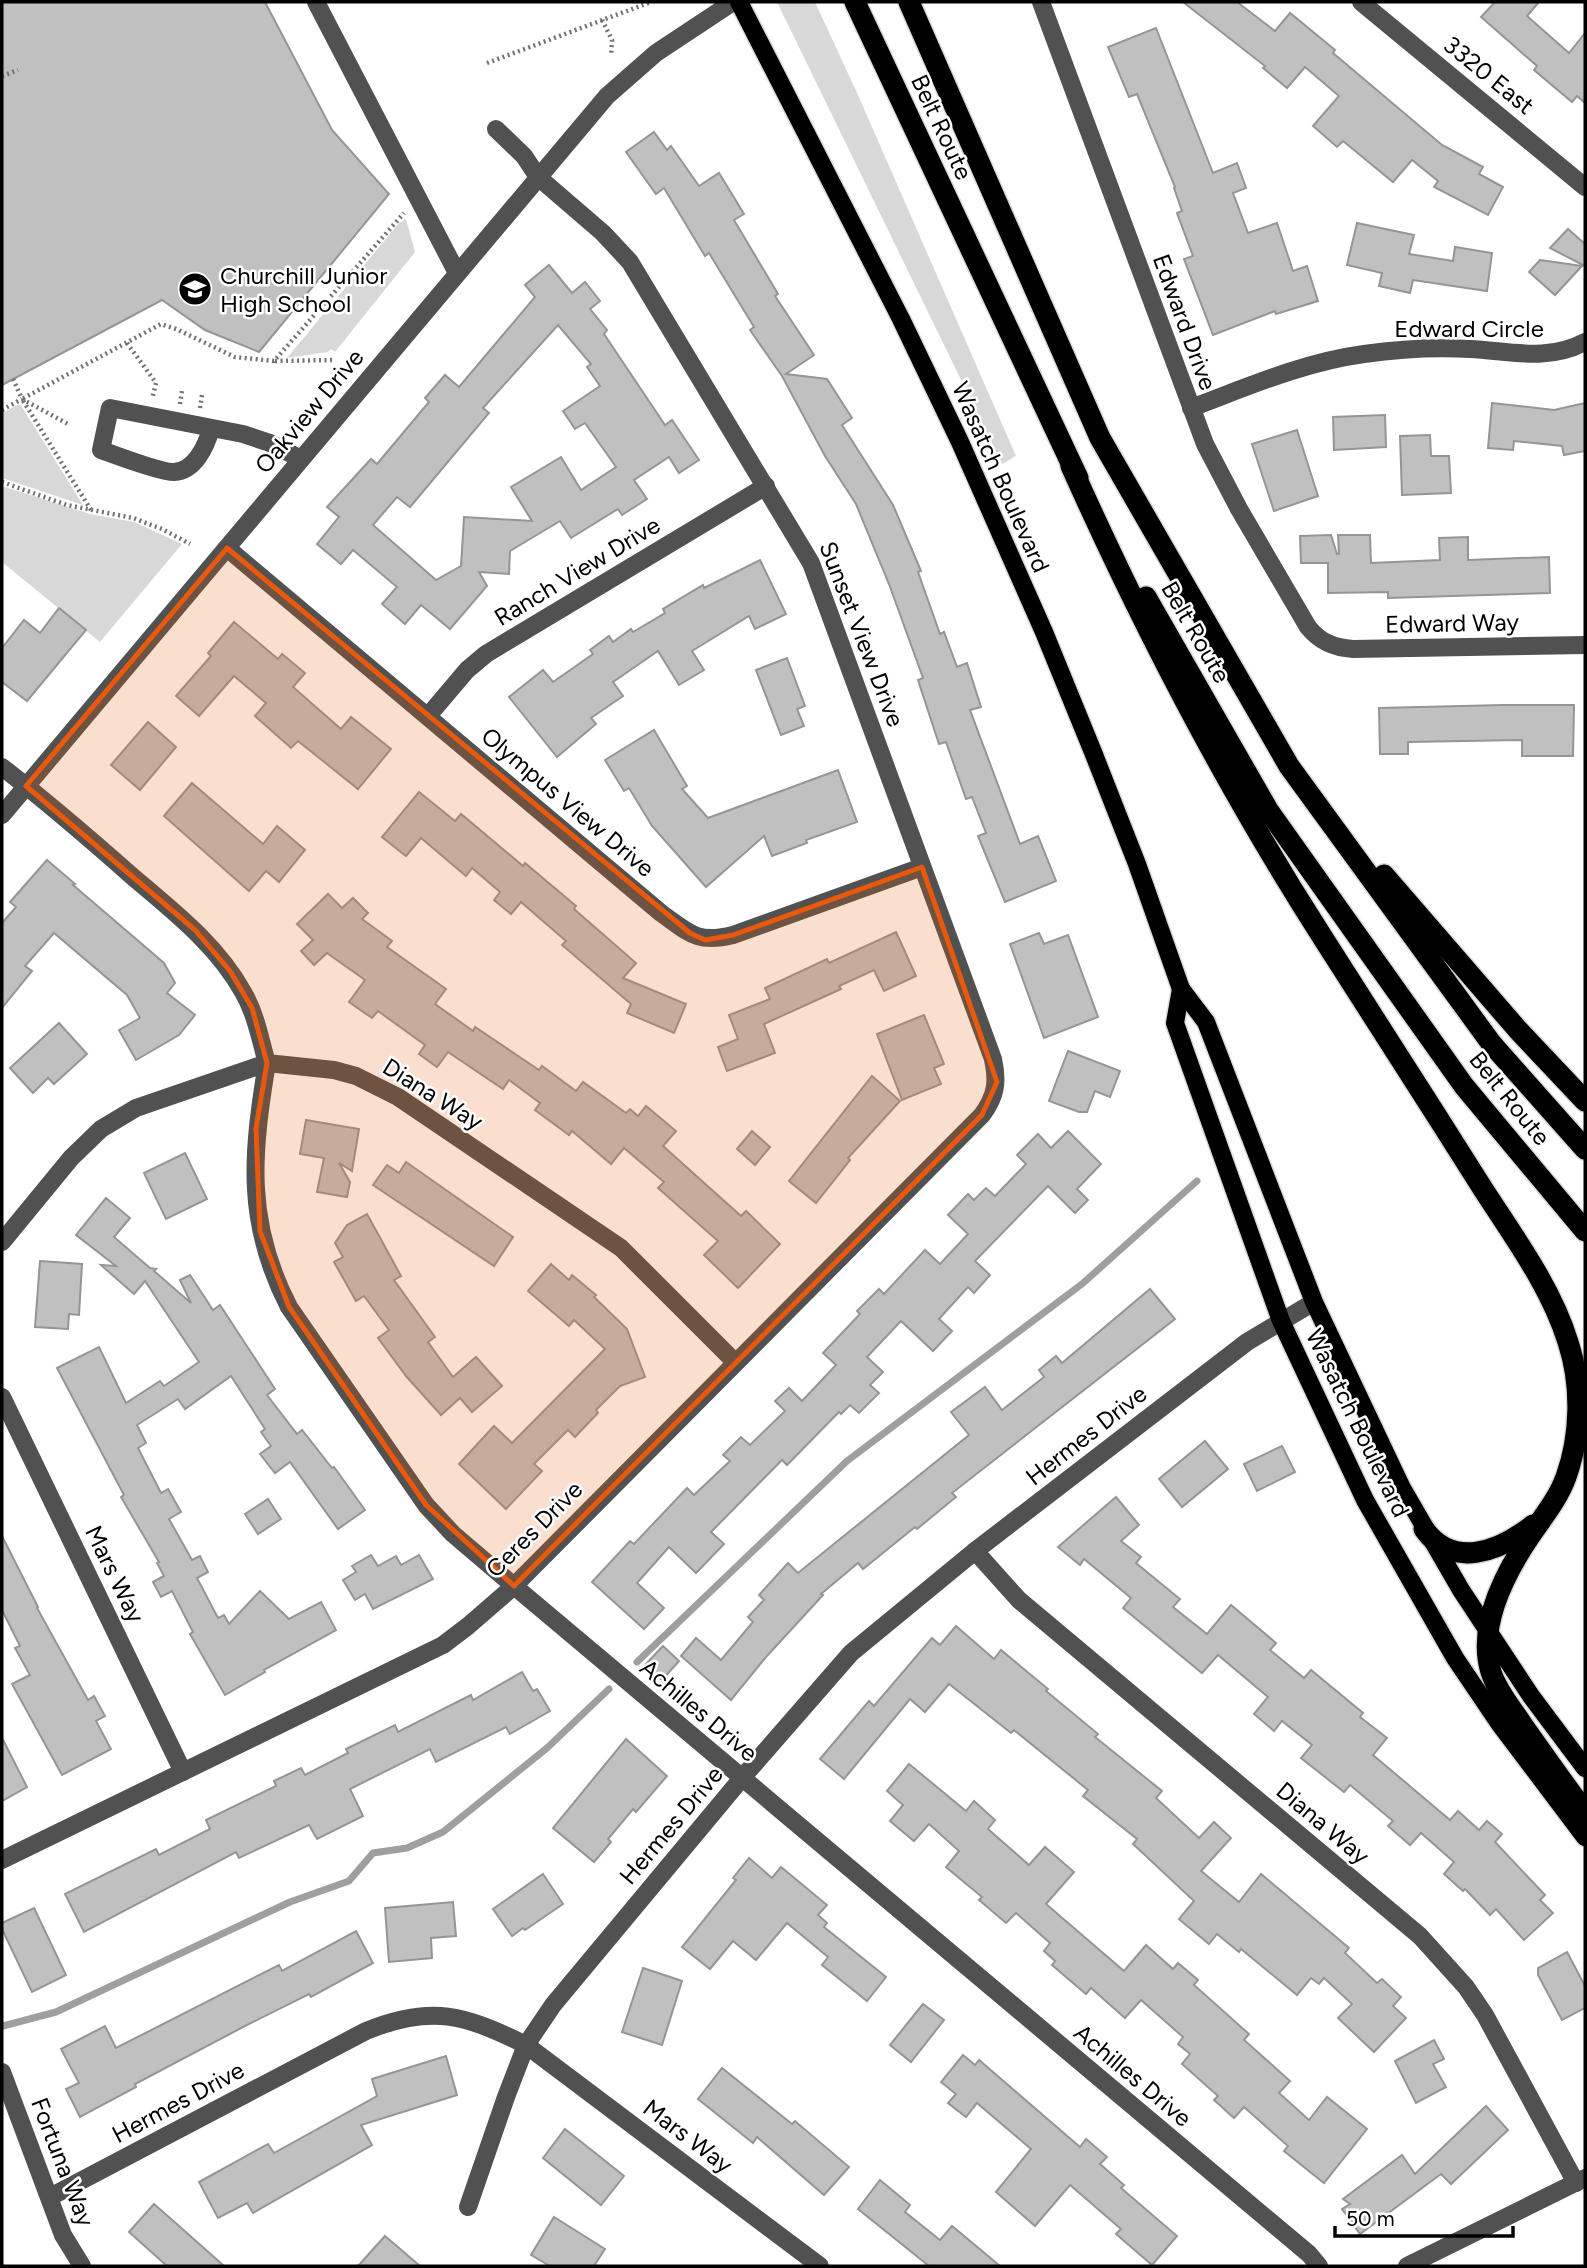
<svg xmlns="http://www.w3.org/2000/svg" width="1587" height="2268" font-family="Figtree,sans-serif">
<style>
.green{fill:#d8d8d8}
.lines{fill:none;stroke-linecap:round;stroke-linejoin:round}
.stream{stroke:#9f9f9f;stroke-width:7}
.building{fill:#c0c0c0;stroke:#959595;stroke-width:2;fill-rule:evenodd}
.major-casing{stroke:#dbdbdb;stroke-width:21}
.highway-casing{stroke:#dbdbdb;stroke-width:24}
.path{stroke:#737373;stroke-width:4.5;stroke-dasharray:2 3.5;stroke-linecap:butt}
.minor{stroke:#515151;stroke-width:18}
.major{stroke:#000;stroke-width:18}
.highway{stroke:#000;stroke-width:21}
.marked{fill:#e8590c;fill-opacity:0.2;stroke:#e8590c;stroke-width:5;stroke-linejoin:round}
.labels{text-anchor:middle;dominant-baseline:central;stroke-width:5;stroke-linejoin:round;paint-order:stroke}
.street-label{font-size:24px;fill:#000;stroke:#fff}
.poi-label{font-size:24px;fill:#000;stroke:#fff;text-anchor:start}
</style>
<rect width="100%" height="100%" fill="#fff"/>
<!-- green -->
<g class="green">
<path d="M777 2H815L858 95 1016 456 1002 464Z"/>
<path d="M406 219 415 252 335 352 331 349 328 352 287 358 399 223Z"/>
<path d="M20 404 83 505 2 478V413Z"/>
<path d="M2 486 90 514 134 522 182 544 100 642 2 562Z"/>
</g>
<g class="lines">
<!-- stream -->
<g class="stream">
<path d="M637 1662 847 1461 1082 1284 1197 1181"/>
<path d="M3 2026 56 2012 290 1902 349 1881 373 1853 407 1848 443 1832 547 1748 609 1689"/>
</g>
</g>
<!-- building -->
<g class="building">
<path d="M2 2H265L332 130 389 194 259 352 205 330 162 300 2 385Z"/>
<path d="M1183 2H1237L1275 31 1290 13 1335 50 1333 53 1442 145 1483 167 1479 174 1503 187 1488 215 1434 187 1438 181 1412 160 1393 182 1343 141 1337 147 1313 126 1339 96 1305 67 1287 88 1263 68 1265 66Z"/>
<path d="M1495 2H1539L1527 16 1569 53 1585 33V103L1577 96 1572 102 1534 70 1537 66 1481 17Z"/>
<path d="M1156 28 1213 173 1237 163 1246 188 1233 193 1248 233 1277 223 1293 271 1307 266 1318 301 1276 314 1275 311 1213 335 1184 259 1193 256 1177 213 1182 211 1174 188 1175 187 1137 94 1129 97 1108 47Z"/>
<path d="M654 132 667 150 671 146 699 186 719 173 744 214 734 220 778 294 775 296 814 355 786 374 827 379 852 418 842 425 893 505 921 571 918 572 940 634 944 632 957 667 967 663 981 707 970 710 1020 844 1038 836 1056 881 1005 902 978 836 986 833 972 797 966 799 946 742 939 744 918 680 923 678 889 584 856 504 825 456 782 376 750 330 754 327 709 253 705 256 664 188 656 194 626 152Z"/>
<path d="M1357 223 1414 235 1409 254 1453 261 1455 247 1492 253 1487 291 1413 280 1410 293 1379 286 1382 273 1347 265Z"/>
<path d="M1568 229 1585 244V266L1550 248Z"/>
<path d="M1540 260 1582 266 1555 295 1529 272Z"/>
<path d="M549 265 572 293 585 282 600 301 590 309 607 330 604 334 665 425 672 420 699 460 679 473 669 457 634 480 647 499 622 515 618 509 571 538 560 521 510 551 509 574 479 572 487 586 450 629 421 605 405 624 382 604 397 587 353 550 341 564 317 544 339 517 327 507 371 459 377 464 429 402 425 398 445 375 459 387 535 297 525 285ZM558 325 591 364 587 367 600 386 563 411 575 429 585 423 616 467 581 490 561 457 511 487 532 521 464 517 461 566 436 580 373 525 397 497 410 507 489 413 483 408Z"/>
<path d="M1492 403 1554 410 1585 403V451L1564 455 1562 446 1514 441 1513 450 1488 448Z"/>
<path d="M1385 415 1386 447 1334 450 1333 417Z"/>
<path d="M1297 430 1318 496 1274 511 1252 444Z"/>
<path d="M1430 435 1431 456H1449L1451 493 1402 495 1400 436Z"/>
<path d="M1331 535 1337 554H1339L1338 535H1370L1371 563 1440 560 1439 538 1468 537V560L1549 557 1550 593 1388 598V592L1328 593V563H1301L1300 536Z"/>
<path d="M760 560 786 614 755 629 749 616 692 651 704 670 679 685 658 651 613 682 623 696 591 718 596 724 557 757 509 697 543 670 553 682 593 654 590 650 609 636 613 642 631 629 633 632 665 613 663 609 703 585 704 588Z"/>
<path d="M59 608 86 630 27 701 2 682V648L24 620 40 633Z"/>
<path d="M234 622 278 659 282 654 305 673 293 687 341 729 351 717 391 749 358 789 298 741 291 748 255 716 266 703 234 676 199 716 176 696 211 656 208 653Z"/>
<path d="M787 658 805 706 797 709 804 726 781 735 756 670Z"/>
<path d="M1503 705H1574L1573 756H1522V740L1408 742V754H1380L1379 708Z"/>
<path d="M148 722 176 747 140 790 111 765Z"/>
<path d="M654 730 687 786 682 789 708 818 838 770 857 822 806 840 807 843 772 856 764 836 706 887 652 826 629 788 624 791 605 760Z"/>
<path d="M192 783 263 844 277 826 305 850 279 882 266 871 249 891 164 816Z"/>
<path d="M419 792 455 821 461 814 523 866 525 863 576 906 574 909 636 963 623 978 686 1004 674 1033 627 1013 631 1004 562 945 566 941 521 902 511 914 494 900 500 892 472 868 466 876 421 838 406 856 382 837Z"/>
<path d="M47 860 75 884 73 885 164 963 175 983 167 993 195 1015 179 1035 136 1060 119 1030 140 1018 127 995 54 933 25 966 32 971 2 1008V923L16 907 10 902Z"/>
<path d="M328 894 342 908 353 898 368 913 362 919 392 941 387 947 446 989 435 1004 473 1031 475 1027 539 1070 542 1066 576 1091 583 1082 626 1113 630 1109 638 1116 646 1106 676 1131 663 1146 741 1216 746 1211 780 1244 738 1288 704 1255 718 1241 658 1188 664 1182 624 1148 611 1164 572 1131 569 1135 535 1110 540 1103 509 1080 503 1089 448 1052 437 1067 419 1054 425 1045 378 1011 372 1018 349 1002 365 980 327 953 314 965 301 951 313 940 297 924Z"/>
<path d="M896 932 916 976 884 991 874 970 839 986 841 989 764 1024 775 1053 727 1071 718 1047 738 1039 729 1015 770 999 765 988 827 959 829 963Z"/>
<path d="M1039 933 1044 944 1068 935 1098 1017 1044 1038 1010 944Z"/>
<path d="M924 1015 944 1064 934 1068 941 1084 902 1100 877 1034Z"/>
<path d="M59 1023 87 1054 54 1084 48 1078 33 1093 10 1068Z"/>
<path d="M1068 1051 1120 1071 1110 1097 1095 1091 1087 1112H1079L1049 1101Z"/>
<path d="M872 1076 900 1101 848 1158 850 1160 816 1203 789 1181Z"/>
<path d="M306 1120 359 1129 352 1171 339 1163 350 1182 347 1197 317 1192 324 1158 300 1154Z"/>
<path d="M752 1131 770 1147 755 1165 737 1149Z"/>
<path d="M1068 1131 1101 1164 1077 1189 1088 1200 1075 1213 1048 1186 975 1261 990 1275 974 1293 968 1287 939 1319 952 1331 933 1351 901 1321 867 1357 883 1372 870 1385 879 1393 859 1413 850 1405 841 1414 839 1412 787 1465 782 1460 711 1532 724 1544 696 1573 669 1547 637 1583 664 1608 644 1629 592 1582 630 1541 634 1544 687 1488 694 1495 730 1461 723 1455 741 1437 750 1445 785 1411 775 1401 789 1388 802 1401 836 1365 823 1353 860 1314 857 1311 879 1289 884 1294 925 1250 940 1264 968 1234 948 1215 968 1194 974 1200 986 1188 995 1196 1026 1164 1017 1155 1038 1134 1051 1148Z"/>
<path d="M185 1153 207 1199 166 1219 144 1173Z"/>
<path d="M406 1162 513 1237 494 1266 373 1185 387 1165 399 1173Z"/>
<path d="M106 1198 130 1218 114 1237 150 1268 156 1269 154 1271 191 1303 180 1280 190 1275 213 1310 220 1305 275 1389 267 1395 297 1434 302 1430 332 1468 334 1467 365 1510 338 1529 290 1462 275 1473 260 1454 271 1446 261 1432 265 1429 231 1376 185 1409 178 1399 137 1425 146 1443 138 1448 161 1493 168 1489 181 1512 169 1519 192 1560 200 1556 208 1572 197 1578 218 1618 224 1615 229 1624 260 1591 289 1619 321 1602 336 1630 264 1670 265 1672 225 1695 190 1634 193 1632 172 1591 161 1597 153 1582 164 1576 157 1563 159 1562 121 1497 124 1495 57 1368 99 1347 126 1403 160 1381 164 1386 199 1362 145 1281 134 1294 101 1265 116 1266 76 1235Z"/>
<path d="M367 1214 401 1276 394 1280 435 1337 428 1342 453 1377 476 1357 502 1386 472 1412 460 1398 441 1415 406 1376 378 1338 389 1330 364 1296 356 1301 334 1262 343 1257 335 1243 347 1225Z"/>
<path d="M40 1261 82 1264 79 1315 69 1314 68 1329 35 1327Z"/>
<path d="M551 1264 569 1280 572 1275 596 1295 594 1297 627 1329 645 1377 620 1386 596 1410 598 1413 575 1437 568 1430 534 1464 542 1471 506 1509 459 1464 494 1426 512 1443 605 1349 574 1320 569 1326 528 1291Z"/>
<path d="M1150 1289 1175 1319 952 1493 956 1497 917 1529 915 1527 863 1569 858 1563 821 1594 823 1595 766 1657 731 1700 681 1656 696 1638 721 1660 753 1622 748 1617 764 1600 759 1595 788 1563 798 1573 969 1435 951 1412 985 1387 1002 1410 1044 1377 1039 1370 1056 1356 1062 1363Z"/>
<path d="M1205 1441 1228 1469 1182 1507 1159 1479Z"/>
<path d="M1282 1446 1295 1472 1257 1491 1244 1464Z"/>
<path d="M1116 1497 1139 1525 1121 1541 1141 1557 1136 1563 1180 1599 1173 1607 1207 1634 1231 1605 1276 1643 1270 1650 1304 1678 1311 1670 1363 1713 1360 1717 1387 1738 1373 1755 1450 1820 1458 1811 1479 1830 1487 1821 1502 1834 1495 1842 1545 1895 1540 1900 1553 1913 1524 1940 1496 1909 1490 1915 1465 1889 1463 1891 1444 1874 1454 1862 1421 1833 1410 1845 1388 1826 1393 1821 1350 1785 1344 1792 1301 1758 1312 1745 1282 1721 1274 1731 1254 1714 1268 1697 1218 1655 1202 1673 1123 1608 1131 1598 1084 1559 1080 1565 1058 1547Z"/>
<path d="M268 1499 281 1519 258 1534 245 1514Z"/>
<path d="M2 1536 38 1607 37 1608 88 1700 94 1696 105 1716 96 1721 111 1749 62 1775 12 1684 30 1675 15 1648 20 1646 2 1610Z"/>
<path d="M371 1555 378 1566 396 1556 401 1565 419 1555 433 1579 373 1609 365 1594 355 1600 343 1580 356 1572 352 1566Z"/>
<path d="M956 1626 994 1659 1001 1650 1048 1689 1046 1691 1098 1734 1095 1737 1162 1791 1156 1798 1199 1838 1214 1822 1231 1838 1201 1871 1239 1902 1261 1874 1349 1948 1345 1953 1377 1983 1382 1979 1401 1997 1393 2006 1406 2018 1374 2052 1338 2018 1352 2004 1324 1978 1319 1984 1311 1978 1297 1995 1241 1949 1239 1952 1217 1934 1209 1944 1179 1919 1194 1901 1133 1844 1137 1839 1083 1796 1088 1790 1014 1730 1011 1733 949 1684 925 1712 910 1699 844 1779 820 1759 869 1701 874 1706 932 1638 940 1645Z"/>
<path d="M663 1646 679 1661 662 1680 645 1665Z"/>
<path d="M522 1672 533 1691 537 1689 550 1711 510 1734 506 1727 436 1762 430 1749 350 1789 363 1816 317 1839 309 1825 239 1858 236 1852 84 1932 65 1894 156 1849 159 1855 210 1829 206 1820 276 1786 274 1781 301 1768 305 1775 348 1753 346 1749 395 1725 398 1732 471 1695 473 1700Z"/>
<path d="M2 1738 27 1787 2 1801Z"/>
<path d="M626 1739 667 1776 636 1812 633 1809 608 1839 611 1842 594 1862 553 1828Z"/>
<path d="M909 1764 966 1811 974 1801 995 1820 988 1829 1029 1865 1045 1847 1074 1872 1046 1904 1124 1971 1146 1945 1173 1969 1178 1963 1198 1980 1194 1985 1249 2034 1244 2040 1290 2081 1279 2093 1309 2120 1327 2097 1367 2129 1324 2183 1284 2151 1288 2146 1244 2107 1234 2118 1214 2100 1218 2096 1182 2064 1190 2054 1178 2044 1183 2037 1141 2000 1125 2018 1091 1988 1086 1994 1052 1965 1055 1961 1044 1951 1050 1943 1016 1913 1006 1923 979 1900 982 1897 946 1867 959 1851 929 1824 914 1841 890 1821 903 1805 887 1791Z"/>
<path d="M749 1858 772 1878 781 1867 827 1905 818 1915 827 1923 824 1927 886 1977 867 2001 822 1965 828 1957 787 1923 756 1960 733 1941 710 1969 682 1947 736 1880 733 1878Z"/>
<path d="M543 1874 563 1904 525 1930 523 1928 512 1936 493 1909Z"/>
<path d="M453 1902 456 1936 431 1938 432 1958 389 1962 385 1908Z"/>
<path d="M34 1908 66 1975 32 1992 2 1929V1923Z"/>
<path d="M356 1931 373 1963 311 1997 309 1994 245 2026 135 2084 136 2087 80 2117 66 2089 79 2083 61 2049 105 2026 116 2048 279 1965 282 1971Z"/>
<path d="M1567 1952 1585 1986V2008L1562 2020 1538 1975V1968Z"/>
<path d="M643 1968 682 1981 662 2045 622 2032Z"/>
<path d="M923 2004 944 2020 911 2062 890 2045Z"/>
<path d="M1434 2040 1444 2059 1433 2064 1446 2087 1416 2103 1395 2061Z"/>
<path d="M963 2055 975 2065 979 2060 1080 2147 1086 2139 1107 2157 1100 2164 1124 2185 1121 2188 1177 2236 1152 2265 1116 2234 1121 2229 1070 2185 1035 2226 996 2192 1031 2149 977 2103 966 2117 948 2103 956 2094 941 2082Z"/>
<path d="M446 2056 457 2095 361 2125 372 2145 253 2213 247 2203 218 2218 199 2182 268 2144 274 2153 377 2096 372 2079Z"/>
<path d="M722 2068 792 2124 795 2121 849 2167 824 2195 757 2137 753 2143 698 2099Z"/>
<path d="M1486 2106 1508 2130 1451 2184 1441 2174 1360 2234 1342 2209 1350 2204 1343 2199 1402 2155 1415 2174Z"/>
<path d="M565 2129 624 2176 601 2205 543 2158Z"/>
<path d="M880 2180 910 2205 905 2212 940 2240 952 2226 1000 2266H929L858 2209Z"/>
<path d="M154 2204 179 2226 224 2266H167L129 2232Z"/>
<path d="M554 2217 605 2249 594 2266H550L531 2255Z"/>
<path d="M385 2236 420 2266H358Z"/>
</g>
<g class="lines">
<defs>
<g id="major">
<path d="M739 2 901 319 960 442 1044 632 1093 752 1137 864 1181 989 1206 1022 1314 1302 1402 1488 1461 1590 1531 1696 1585 1768"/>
<path d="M1181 989 1175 1023 1281 1321 1365 1500 1455 1658 1499 1723 1585 1837"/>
</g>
<g id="highway">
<path d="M855 2 1078 478"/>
<path d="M909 2 1100 438 1289 766 1491 1043 1585 1149"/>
<path d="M1071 466C1144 629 1226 787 1323 938 1376 1021 1430 1105 1483 1189 1514 1237 1551 1287 1568 1342 1582 1385 1581 1435 1566 1477 1558 1499 1543 1517 1530 1536 1505 1573 1477 1626 1491 1672 1497 1691 1511 1707 1522 1724 1541 1751 1560 1778 1580 1805L1585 1815"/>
<path d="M1146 597 1268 810 1464 1086 1585 1231"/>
<path d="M1384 875 1518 1030 1585 1101"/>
<path d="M1424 1529C1453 1570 1500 1551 1533 1525"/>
</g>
</defs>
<!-- major casing -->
<use href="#major" class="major-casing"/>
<!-- highway casing -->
<use href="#highway" class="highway-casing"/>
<!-- path -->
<g class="path">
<path d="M602 20 612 40 611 56"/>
<path d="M487 63 651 2"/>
<path d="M2 76 18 70"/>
<path d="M127 343 156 383 152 399"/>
<path d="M275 361 334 360"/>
<path d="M13 379 22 399 68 424"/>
<path d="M180 404 182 391"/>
<path d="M200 408 202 395"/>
<path d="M2 410 22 399"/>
<path d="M2 482 67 505 133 518 162 529 190 544"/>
<path d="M91 510 22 399 161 324 176 329 235 357 274 361 404 213"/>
</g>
<!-- minor -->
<g class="minor">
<path d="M316 2 457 273"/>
<path d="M1041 2 1205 444 1239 509 1308 627C1320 642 1334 648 1353 649L1585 645"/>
<path d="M1361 2 1585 187"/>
<path d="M1191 408C1247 387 1304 362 1364 354 1399 349 1435 347 1470 349 1510 351 1548 362 1585 342"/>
<path d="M211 429C206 446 195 471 174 472 162 473 115 455 101 450L110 408 243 434 270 443 301 459"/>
<path d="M227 548 661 913C689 933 697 944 733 935L922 867"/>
<path d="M428 716 467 670 486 654 766 486"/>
<path d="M2 767C47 802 90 839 133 877 173 911 217 945 243 992 256 1014 260 1039 267 1063L334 1070 356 1076 398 1097 621 1248 735 1362"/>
<path d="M2 815 607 96 656 53 733 2"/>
<path d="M2 1242 71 1158 101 1129 136 1108 267 1063C252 1154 245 1222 289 1307L426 1505 453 1534 514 1586 1309 2254 1319 2266"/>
<path d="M2 1397 183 1772"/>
<path d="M975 1551 1019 1600 1420 1936 1466 1987 1485 2015 1576 2183"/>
<path d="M2 1860 443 1645 468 1626 514 1586 982 1115C996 1096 998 1082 993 1059L811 563 630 262 603 233 538 177 524 156 496 129"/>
<path d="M2 2072 63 2235 82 2266"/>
<path d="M50 2197 366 2031C432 2004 465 2015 526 2045L553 2005 742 1778 851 1653 975 1551 1247 1342 1314 1302"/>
<path d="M468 2207 506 2097 526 2045 820 2266"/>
<path d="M1407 2266 1585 2178"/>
</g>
<!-- major -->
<use href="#major" class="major"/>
<!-- highway -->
<use href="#highway" class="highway"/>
</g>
<!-- marked area -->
<path class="marked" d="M227 548 690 933 705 940 733 935 922 867 997 1082 982 1115 514 1586 426 1505 289 1307 260 1231 256 1128 267 1063 252 1008 230 971 195 930 26 786Z"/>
<!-- icons -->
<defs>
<symbol id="school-disc" viewBox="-11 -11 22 22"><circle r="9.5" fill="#000" stroke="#fff"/><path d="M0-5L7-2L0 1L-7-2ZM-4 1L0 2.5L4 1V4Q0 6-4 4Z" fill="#fff"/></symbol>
</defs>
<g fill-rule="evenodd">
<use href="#school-disc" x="176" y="270" width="38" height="38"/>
</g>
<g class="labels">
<!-- street labels -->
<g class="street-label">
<text transform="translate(1489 75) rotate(39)">3320 East</text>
<text transform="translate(942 127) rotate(65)">Belt Route</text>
<text transform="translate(1185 322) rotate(70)">Edward Drive</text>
<text x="1469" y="328">Edward Circle</text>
<text transform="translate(309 411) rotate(-50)">Oakview Drive</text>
<text transform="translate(1001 477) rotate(66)">Wasatch Boulevard</text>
<text transform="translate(577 571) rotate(-31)">Ranch View Drive</text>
<text transform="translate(1452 623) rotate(-1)">Edward Way</text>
<text transform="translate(1196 632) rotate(60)">Belt Route</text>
<text transform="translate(862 634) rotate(69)">Sunset View Drive</text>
<text transform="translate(568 802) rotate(40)">Olympus View Drive</text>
<text transform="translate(433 1094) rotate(32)">Diana Way</text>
<text transform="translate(1510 1098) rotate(51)">Belt Route</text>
<text transform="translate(1358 1423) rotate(64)">Wasatch Boulevard</text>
<text transform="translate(1086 1435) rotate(-38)">Hermes Drive</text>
<text transform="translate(534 1529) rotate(-45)">Ceres Drive</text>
<text transform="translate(115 1574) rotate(64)">Mars Way</text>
<text transform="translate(699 1710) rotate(40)">Achilles Drive</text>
<text transform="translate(1323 1823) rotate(40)">Diana Way</text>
<text transform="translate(671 1825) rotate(-50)">Hermes Drive</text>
<text transform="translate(1133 2075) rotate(40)">Achilles Drive</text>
<text transform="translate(178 2102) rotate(-28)">Hermes Drive</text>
<text transform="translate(688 2136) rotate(37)">Mars Way</text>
<text transform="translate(63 2162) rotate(69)">Fortuna Way</text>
</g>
<!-- poi labels -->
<g class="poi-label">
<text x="220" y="275">Churchill Junior<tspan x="220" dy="28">High School</tspan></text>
</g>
</g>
<!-- border -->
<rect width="1587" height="2268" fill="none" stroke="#000000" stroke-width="7"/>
<!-- scale -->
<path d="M1335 2226v10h178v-10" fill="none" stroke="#000000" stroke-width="3.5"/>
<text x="1346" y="2226" font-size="21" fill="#000000" stroke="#ffffff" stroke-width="5" paint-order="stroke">50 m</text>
</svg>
